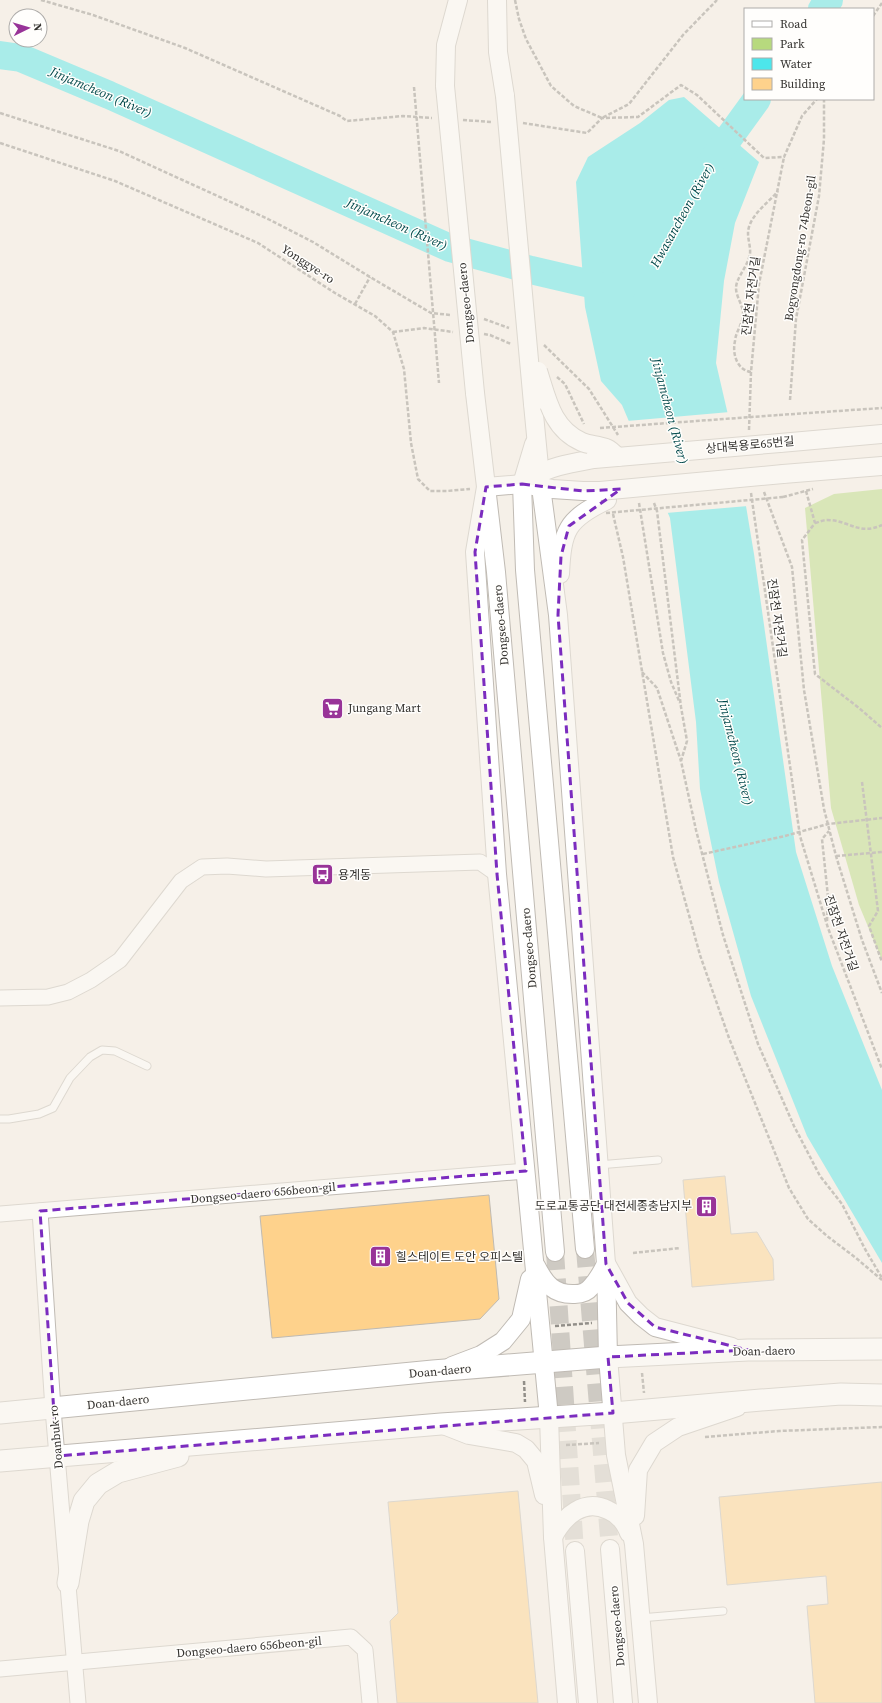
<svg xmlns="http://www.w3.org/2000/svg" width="882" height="1703" font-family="'Source Serif 4','Noto Sans KR',serif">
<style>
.green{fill:#b7d97e}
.water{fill:#4de6eb}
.pier{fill:#f5f0e8}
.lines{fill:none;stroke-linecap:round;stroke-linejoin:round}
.river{stroke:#4de6eb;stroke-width:28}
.building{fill:#fed28c;stroke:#bfbab2}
.tertiary-tunnel{stroke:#cecac3;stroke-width:18;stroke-dasharray:18 9;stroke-linecap:butt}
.service-casing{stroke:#c0bbb4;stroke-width:9}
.minor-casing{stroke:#c0bbb4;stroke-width:17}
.tertiary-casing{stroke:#c0bbb4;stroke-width:20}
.secondary-casing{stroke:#c0bbb4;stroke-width:23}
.path{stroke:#928f89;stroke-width:2.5;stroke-dasharray:4 2;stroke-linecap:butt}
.service{stroke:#fff;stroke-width:7}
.minor{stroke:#fff;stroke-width:15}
.tertiary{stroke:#fff;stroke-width:18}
.secondary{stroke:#fff;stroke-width:21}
.tertiary-bridge-casing{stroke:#c0bbb4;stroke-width:20;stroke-linecap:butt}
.path-bridge{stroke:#928f89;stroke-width:2.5;stroke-dasharray:4 2;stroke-linecap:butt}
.tertiary-bridge{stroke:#fff;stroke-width:18}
.marked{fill:none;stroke:#7b2cbf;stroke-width:3;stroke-dasharray:8 5;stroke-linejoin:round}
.labels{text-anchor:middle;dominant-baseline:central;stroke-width:3;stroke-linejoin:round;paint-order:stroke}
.street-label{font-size:12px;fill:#34322f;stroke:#fffefc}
.poi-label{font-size:12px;fill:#34322f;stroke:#fffefc;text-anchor:start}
.water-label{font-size:13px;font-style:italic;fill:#034a4c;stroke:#fffefc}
</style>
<rect width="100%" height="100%" fill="#f5f0e8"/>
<!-- green -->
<path class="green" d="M882 489V960L859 905 831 808 805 508 834 494Z"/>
<!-- water -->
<path class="water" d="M684 97 759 162 735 223 724 281 716 363 738 458 754 554 796 852 832 966 882 1090V1263L807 1136 751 996 719 882 700 789 696 722 670 518 622 405 601 381 585 307 576 182 588 157 640 123 669 100Z"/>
<!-- pier -->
<path class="pier" d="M730 412 740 457 748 506 666 513 627 421Z"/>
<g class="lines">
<!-- river -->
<g class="river">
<path d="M822 9 829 0"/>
<path d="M0 55 21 58 109 95 450 248 531 270 621 291"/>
<path d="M707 168 757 99"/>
</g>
</g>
<!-- building -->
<g class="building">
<path d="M725 1176 731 1234 757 1232 773 1259 774 1280 692 1287 683 1180Z"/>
<path d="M489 1195 499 1299 480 1319 272 1338 260 1216Z"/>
<path d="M882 1482V1703H815L807 1606 828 1604 826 1576 727 1585 719 1497Z"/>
<path d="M518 1491 538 1703H397L390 1621 398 1613 388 1502Z"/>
</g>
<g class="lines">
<!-- tertiary-tunnel -->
<g class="tertiary-tunnel">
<path d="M585 1249 610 1549"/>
<path d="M555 1252 575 1551"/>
</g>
<defs>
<g id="service">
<path d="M0 1119H9L39 1114 53 1108 70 1078 90 1057 102 1050 115 1051 147 1066"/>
<path d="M598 1165 658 1160"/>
<path d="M640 1618 723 1611"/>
</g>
<g id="minor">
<path d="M0 998 48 997 68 992 91 980 120 960 181 881 202 867 227 866 266 869 480 862 497 874"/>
<path d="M40 1211 53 1409 78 1703"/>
<path d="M0 1214 526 1171"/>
<path d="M0 1669 351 1637 365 1650 370 1703"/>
</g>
<g id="tertiary">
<path d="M497 0 498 52 505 96"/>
<path d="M445 86 446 45 458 0"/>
<path d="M475 393 496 572 555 1252"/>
<path d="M533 404 541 487 558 615 606 1264 608 1357 616 1455 634 1544 648 1703"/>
<path d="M780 443 882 434"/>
<path d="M534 444 522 484 525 570 585 1249"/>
<path d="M783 474 882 466"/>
<path d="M531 478C550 466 572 463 594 459"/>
<path d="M486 487 475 552 497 874 549 1417 553 1537 567 1703"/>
<path d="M486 487 522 484 552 489 583 491H600"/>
<path d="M560 574C562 530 567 519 607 500"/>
<path d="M607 1265 628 1303 641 1316 655 1327 732 1347"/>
<path d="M536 1266C545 1284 554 1295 575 1294 581 1294 587 1292 591 1287 598 1280 602 1272 606 1264"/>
<path d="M452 1366 481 1355 503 1341 521 1319 530 1279"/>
<path d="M441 1424 469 1435 516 1443 526 1449 536 1461 544 1495"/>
<path d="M635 1516 638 1470 654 1443 678 1427 737 1407"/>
<path d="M553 1537C564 1516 584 1498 608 1510 618 1514 625 1522 629 1533"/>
<path d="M610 1549 623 1703"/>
<path d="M575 1551 588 1703"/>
</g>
<g id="secondary">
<path d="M0 1413 433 1371 608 1357 748 1350 882 1349"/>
<path d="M0 1461 441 1424 613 1413 761 1400 841 1394 882 1395"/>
<path d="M68 1583 78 1521 84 1501 98 1484 118 1472 178 1456"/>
</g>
</defs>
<!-- service casing -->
<use href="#service" class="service-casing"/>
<!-- minor casing -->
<use href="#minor" class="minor-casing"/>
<!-- tertiary casing -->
<use href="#tertiary" class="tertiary-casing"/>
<!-- secondary casing -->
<use href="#secondary" class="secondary-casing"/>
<!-- path -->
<g class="path">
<path d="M41 0 93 15 185 48 340 116 347 121 403 116 432 118"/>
<path d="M515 0 519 19 526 39 551 86 574 106 602 118 629 104 683 35 717 0"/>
<path d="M873 16 882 3"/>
<path d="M0 113 119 151 268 219 313 242 370 277 431 313 451 315"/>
<path d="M463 120 492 122"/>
<path d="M523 123 587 133 602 118 638 117 681 85 697 95 764 158 784 157 802 116 817 99"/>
<path d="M0 143 115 181 258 243 335 293 375 316 393 332 404 369 411 443 418 479 430 491H447L470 489"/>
<path d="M355 304 370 277"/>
<path d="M484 319 509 328"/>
<path d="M393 332 424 328 453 332"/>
<path d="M484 334 490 335 511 344"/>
<path d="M544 345 589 389 618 435"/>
<path d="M751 372C737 370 732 354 735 341 736 330 744 323 743 312 742 304 736 296 736 288 736 278 748 266 750 254 751 245 746 236 749 227 753 213 769 202 778 191"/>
<path d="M557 377 565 384 584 424"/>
<path d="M790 400 796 319 819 196 824 139V99"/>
<path d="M779 415 882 408"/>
<path d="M749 430 751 372 759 284 784 157"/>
<path d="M806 491 815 523 802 540 815 674 859 708 882 728"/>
<path d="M764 492 792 567 804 690 824 809 836 856 862 940 882 993"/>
<path d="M751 493 800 836 828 928 882 1069"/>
<path d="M783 497 813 489"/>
<path d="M639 503 663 653 671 682 680 703"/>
<path d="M654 503 657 511 681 707 687 741 681 761 696 830 723 935 758 1044 794 1126 820 1176 842 1204 865 1249 882 1278"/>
<path d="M613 514 623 557 673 857 700 955 729 1038 789 1188 808 1219 827 1236 856 1258 882 1280"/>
<path d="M815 523C819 522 823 520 827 520 849 520 859 536 882 525"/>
<path d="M642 672 657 688 681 761"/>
<path d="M862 782 878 911 869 926 882 962"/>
<path d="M703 854 785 836 828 824 882 818"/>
<path d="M836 856 882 852"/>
<path d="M827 921 828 897 822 839 829 831"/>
<path d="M633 1253 680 1248"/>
<path d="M555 1326 592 1323"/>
<path d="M642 1373 644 1393"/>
<path d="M524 1381 525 1402"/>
<path d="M705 1437 779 1431 882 1427"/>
<path d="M566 1445 599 1443"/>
</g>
<!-- service -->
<use href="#service" class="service"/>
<!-- minor -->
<use href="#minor" class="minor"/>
<!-- tertiary -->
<use href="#tertiary" class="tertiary"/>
<!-- secondary -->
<use href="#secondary" class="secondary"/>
<defs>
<g id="tertiary-bridge">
<path d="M445 86 475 393"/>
<path d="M505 96 533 404"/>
<path d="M538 371C547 399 552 429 582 442 589 445 598 445 606 448 610 449 614 454 618 457"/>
<path d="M594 459 780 443"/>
<path d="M600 491 783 474"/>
</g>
</defs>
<!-- tertiary-bridge casing -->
<use href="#tertiary-bridge" class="tertiary-bridge-casing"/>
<!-- path-bridge -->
<g class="path-bridge">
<path d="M414 87 439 383"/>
<path d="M600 428 779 415"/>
<path d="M606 513 783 497"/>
</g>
<!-- tertiary-bridge -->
<use href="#tertiary-bridge" class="tertiary-bridge"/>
</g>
<!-- marked area -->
<path d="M0 0H882V1703H0ZM522 484 583 491 621 489 569 526 561 556 558 615 606 1264 628 1303 655 1327 748 1350 608 1357 613 1413 57 1456 40 1211 526 1171 497 874 475 552 486 487Z" fill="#f5f0e8" fill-opacity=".55" fill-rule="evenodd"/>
<path class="marked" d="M522 484 583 491 621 489 569 526 561 556 558 615 606 1264 628 1303 655 1327 748 1350 608 1357 613 1413 57 1456 40 1211 526 1171 497 874 475 552 486 487Z"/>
<!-- icons -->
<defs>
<symbol id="supermarket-square" viewBox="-11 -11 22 22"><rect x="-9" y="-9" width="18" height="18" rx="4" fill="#983398" stroke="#fffefc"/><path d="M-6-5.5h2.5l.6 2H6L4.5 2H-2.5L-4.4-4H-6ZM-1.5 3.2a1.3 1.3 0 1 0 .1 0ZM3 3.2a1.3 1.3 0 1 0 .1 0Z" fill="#fff"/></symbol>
<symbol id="bus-square" viewBox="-11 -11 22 22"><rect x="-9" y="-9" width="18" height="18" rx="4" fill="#983398" stroke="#fffefc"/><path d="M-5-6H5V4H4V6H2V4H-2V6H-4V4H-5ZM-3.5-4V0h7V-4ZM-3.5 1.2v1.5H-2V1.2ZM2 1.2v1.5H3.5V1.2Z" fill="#fff"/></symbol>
<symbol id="building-square" viewBox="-11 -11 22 22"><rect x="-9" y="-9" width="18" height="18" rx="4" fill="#983398" stroke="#fffefc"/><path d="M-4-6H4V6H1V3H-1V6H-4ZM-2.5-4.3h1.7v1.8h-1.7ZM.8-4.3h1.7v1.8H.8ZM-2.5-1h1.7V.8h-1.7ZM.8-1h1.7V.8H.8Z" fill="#fff"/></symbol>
</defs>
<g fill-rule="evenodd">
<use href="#supermarket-square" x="320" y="696" width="25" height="25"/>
<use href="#bus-square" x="310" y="862" width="25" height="25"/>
<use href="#building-square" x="694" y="1194" width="25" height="25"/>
<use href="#building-square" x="368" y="1244" width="25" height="25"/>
</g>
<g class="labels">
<!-- street labels -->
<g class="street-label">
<text transform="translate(800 248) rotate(-81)">Bogyongdong-ro 74beon-gil</text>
<text transform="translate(308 264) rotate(33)">Yonggye-ro</text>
<text transform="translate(751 296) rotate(-83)">진잠천 자전거길</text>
<text transform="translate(466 303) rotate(-96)">Dongseo-daero</text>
<text transform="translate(750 445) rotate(-5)">상대복용로65번길</text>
<text transform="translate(777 618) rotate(82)">진잠천 자전거길</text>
<text transform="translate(501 625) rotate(-95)">Dongseo-daero</text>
<text transform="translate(841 933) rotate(71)">진잠천 자전거길</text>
<text transform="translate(529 948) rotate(-95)">Dongseo-daero</text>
<text transform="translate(263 1193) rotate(-5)">Dongseo-daero 656beon-gil</text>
<text transform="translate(764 1351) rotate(-1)">Doan-daero</text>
<text transform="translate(440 1371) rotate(-5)">Doan-daero</text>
<text transform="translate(118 1402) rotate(-6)">Doan-daero</text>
<text transform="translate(56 1437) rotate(-95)">Doanbuk-ro</text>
<text transform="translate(617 1626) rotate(-95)">Dongseo-daero</text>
<text transform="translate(249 1647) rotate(-5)">Dongseo-daero 656beon-gil</text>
</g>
<!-- poi labels -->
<g class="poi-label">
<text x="348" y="708">Jungang Mart</text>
<text x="338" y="875">용계동</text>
<text x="692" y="1206" text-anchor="end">도로교통공단 대전세종충남지부</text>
<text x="396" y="1257">힐스테이트 도안 오피스텔</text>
</g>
<!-- water labels -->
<g class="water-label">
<text transform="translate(101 92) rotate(23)">Jinjamcheon (River)</text>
<text transform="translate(682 215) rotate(-61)">Hwasancheon (River)</text>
<text transform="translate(397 224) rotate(24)">Jinjamcheon (River)</text>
<text transform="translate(670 411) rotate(75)">Jinjamcheon (River)</text>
<text transform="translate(736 752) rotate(76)">Jinjamcheon (River)</text>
</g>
</g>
<!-- legend -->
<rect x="744" y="8" width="130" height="92" fill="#fffefc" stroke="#aeacaa"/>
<rect x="752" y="21" width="20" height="6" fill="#ffffff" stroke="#aeacaa"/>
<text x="780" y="28" font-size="12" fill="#34322f">Road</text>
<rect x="752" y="38" width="20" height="12" fill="#b7d97e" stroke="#aeacaa"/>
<text x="780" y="48" font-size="12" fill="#34322f">Park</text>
<rect x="752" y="58" width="20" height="12" fill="#4de6eb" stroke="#aeacaa"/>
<text x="780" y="68" font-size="12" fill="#34322f">Water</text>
<rect x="752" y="78" width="20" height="12" fill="#fed28c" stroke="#aeacaa"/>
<text x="780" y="88" font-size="12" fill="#34322f">Building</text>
<!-- north arrow -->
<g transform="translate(28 28) rotate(85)"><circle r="19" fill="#fffefc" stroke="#aeacaa"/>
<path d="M0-3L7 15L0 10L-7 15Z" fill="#983398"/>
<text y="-6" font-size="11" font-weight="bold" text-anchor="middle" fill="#34322f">N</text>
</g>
</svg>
